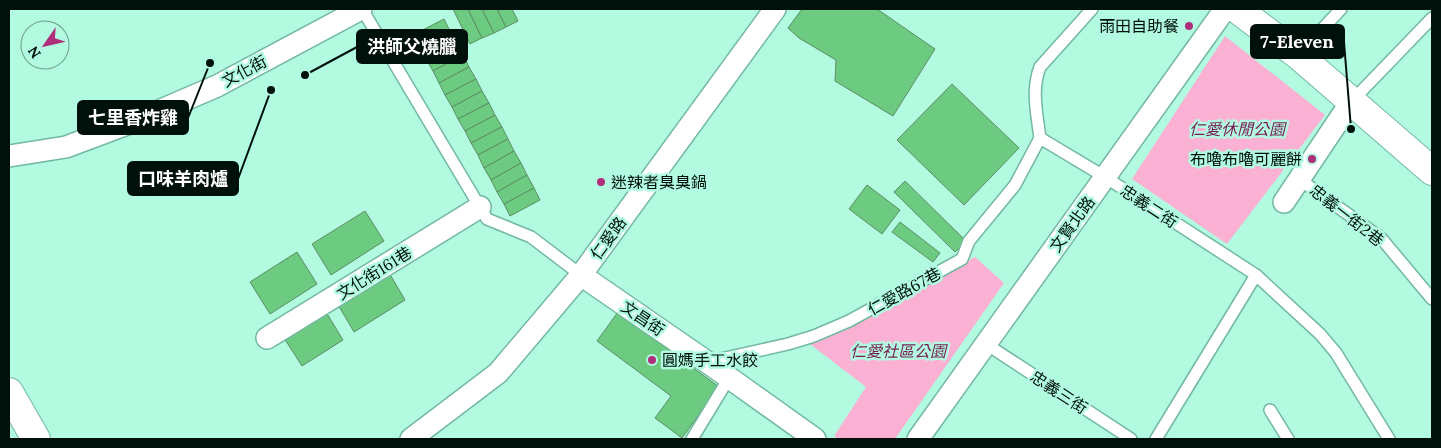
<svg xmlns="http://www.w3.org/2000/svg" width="1441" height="448" font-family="Lora,'Noto Sans TC',serif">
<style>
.green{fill:#fbb1d4}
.building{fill:#6ccb80;stroke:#5c8d65}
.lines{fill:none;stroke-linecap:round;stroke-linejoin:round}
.lane-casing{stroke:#72b9a0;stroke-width:14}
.street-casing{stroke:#72b9a0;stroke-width:24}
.secondary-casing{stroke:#72b9a0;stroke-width:30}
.lane{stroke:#fff;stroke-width:11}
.street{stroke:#fff;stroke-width:21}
.secondary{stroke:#fff;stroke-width:28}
.poi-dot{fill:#af2e7a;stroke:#b2fbe0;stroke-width:2}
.labels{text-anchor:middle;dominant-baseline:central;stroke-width:5;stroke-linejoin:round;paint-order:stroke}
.poi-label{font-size:16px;fill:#00100a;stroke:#b2fbe0;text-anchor:end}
.street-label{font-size:16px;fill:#00100a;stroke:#b2fbe0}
.park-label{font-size:16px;font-style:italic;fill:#771c51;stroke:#b2fbe0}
.leader{fill:none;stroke:#00100a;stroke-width:2}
.callout-dot{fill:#00100a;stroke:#b2fbe0;stroke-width:2}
.callout{fill:#00100a;stroke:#00100a;stroke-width:2}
.callout-label{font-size:18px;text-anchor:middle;font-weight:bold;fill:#fff}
</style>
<rect width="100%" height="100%" fill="#b2fbe0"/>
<!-- green -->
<g class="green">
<path d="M1225 36 1325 115 1227 244 1132 179Z"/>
<path d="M975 257 1004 283 895 439H839L834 436 866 387 810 344Z"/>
</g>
<!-- building -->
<g class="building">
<path d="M453 9H468L482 38 470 44Z"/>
<path d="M468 9H482L494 33 482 38Z"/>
<path d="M482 9H497L506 27 494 33Z"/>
<path d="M497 9H512L518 21 506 27Z"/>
<path d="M802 9H877L935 49 893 116 835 81 836 60 799 38 788 28Z"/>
<path d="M444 19 450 31 420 47 413 35Z"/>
<path d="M456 43 463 55 433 71 426 59Z"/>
<path d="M463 55 469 67 439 83 433 71Z"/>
<path d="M469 67 476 79 445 95 439 83Z"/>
<path d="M476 79 482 91 452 107 445 95Z"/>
<path d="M952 84 1019 148 964 205 897 140Z"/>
<path d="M482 91 489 103 458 119 452 107Z"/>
<path d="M489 103 495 115 465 131 458 119Z"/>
<path d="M495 115 502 127 471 143 465 131Z"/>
<path d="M502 127 508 139 478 155 471 143Z"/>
<path d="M508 139 514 151 484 168 478 155Z"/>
<path d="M514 151 521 163 491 180 484 168Z"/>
<path d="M521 163 527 175 497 192 491 180Z"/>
<path d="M527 175 534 188 504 204 497 192Z"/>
<path d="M905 181 966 241 955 252 894 192Z"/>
<path d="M867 185 900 210 882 234 849 209Z"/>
<path d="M534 188 540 200 510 216 504 204Z"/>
<path d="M365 211 384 241 331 275 312 244Z"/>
<path d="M900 222 940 253 933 262 892 232Z"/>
<path d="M297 252 317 284 270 314 250 282Z"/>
<path d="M388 271 405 300 354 332 337 303Z"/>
<path d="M326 312 343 340 302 366 284 338Z"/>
<path d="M618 312 719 387 682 438 655 418 671 396 597 341Z"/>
</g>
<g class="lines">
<defs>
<g id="lane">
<path d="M362 9 487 219 531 237 581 275"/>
<path d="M1298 55 1341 9"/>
<path d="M1351 102 1432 18"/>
<path d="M1040 138 1105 177 1256 275 1320 334 1336 353 1389 439"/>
<path d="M1040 138C1037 114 1031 90 1040 67L1092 9"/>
<path d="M1299 179 1381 238 1432 299"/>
<path d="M986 344 1131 439"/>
<path d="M707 362 788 344 814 336 849 321 962 259 969 241 1015 185 1040 138"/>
<path d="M1270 410 1288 439"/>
<path d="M692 439 729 378"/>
<path d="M1156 439 1256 275"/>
</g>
<g id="street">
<path d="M9 156 66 147 138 120 217 86 361 9"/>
<path d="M1284 202 1351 102"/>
<path d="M581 275 707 362 815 439"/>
<path d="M267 338 480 207"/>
<path d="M411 439 498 373 581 275 775 9"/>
<path d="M918 439 1225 9"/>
</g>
<g id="secondary">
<path d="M1237 9 1298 55 1432 171"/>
<path d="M9 392 36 439"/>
</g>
</defs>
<!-- lane casing -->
<use href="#lane" class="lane-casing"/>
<!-- street casing -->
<use href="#street" class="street-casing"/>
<!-- secondary casing -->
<use href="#secondary" class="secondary-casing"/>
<!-- lane -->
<use href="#lane" class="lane"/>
<!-- street -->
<use href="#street" class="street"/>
<!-- secondary -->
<use href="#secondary" class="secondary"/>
</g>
<!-- markers -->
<g class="poi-dot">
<circle cx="1189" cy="26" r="5"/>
<circle cx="1312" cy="159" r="5"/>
<circle cx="601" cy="182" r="5"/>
<circle cx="652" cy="360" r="5"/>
</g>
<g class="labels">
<!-- poi labels -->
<g class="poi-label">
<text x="1179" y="26">雨田自助餐</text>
<text x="1302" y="159">布嚕布嚕可麗餅</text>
<text x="611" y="182" text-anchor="start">迷辣者臭臭鍋</text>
<text x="662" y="360" text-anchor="start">圓媽手工水餃</text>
</g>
<!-- street labels -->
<g class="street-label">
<text transform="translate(244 71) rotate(-28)">文化街</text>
<text transform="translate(1149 206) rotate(33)">忠義二街</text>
<text transform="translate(1347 215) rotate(38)">忠義一街2巷</text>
<text transform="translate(1072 224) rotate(-54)">文賢北路</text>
<text transform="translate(608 238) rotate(-54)">仁愛路</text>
<text transform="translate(374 273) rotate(-32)">文化街161巷</text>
<text transform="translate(904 291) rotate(-29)">仁愛路67巷</text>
<text transform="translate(643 318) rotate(34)">文昌街</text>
<text transform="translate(1059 392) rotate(33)">忠義三街</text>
</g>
<!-- park labels -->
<g class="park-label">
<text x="1237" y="129">仁愛休閒公園</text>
<text x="898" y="351">仁愛社區公園</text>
</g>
</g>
<!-- callouts -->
<path class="leader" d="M1351 129L1344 42M305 75L357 47M210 63L188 118M271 90L238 179"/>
<g class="callout-dot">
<circle cx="1351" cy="129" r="5"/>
<circle cx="305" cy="75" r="5"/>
<circle cx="210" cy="63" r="5"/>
<circle cx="271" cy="90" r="5"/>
</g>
<g class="callout">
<rect x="1251" y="25" width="93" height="33" rx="5"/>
<rect x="357" y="30" width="110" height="33" rx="5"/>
<rect x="78" y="101" width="110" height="33" rx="5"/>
<rect x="128" y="162" width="110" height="33" rx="5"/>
</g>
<g class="callout-label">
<text x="1297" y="48">7-Eleven</text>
<text x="412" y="53">洪師父燒臘</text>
<text x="133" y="124">七里香炸雞</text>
<text x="183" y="185">口味羊肉爐</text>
</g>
<!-- border -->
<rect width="1441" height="448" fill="none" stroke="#00100a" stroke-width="20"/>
<!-- north arrow -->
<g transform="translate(45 45) rotate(236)"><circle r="24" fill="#b2fbe0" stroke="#6b9d8a"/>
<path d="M0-4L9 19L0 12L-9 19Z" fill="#af2e7a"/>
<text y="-8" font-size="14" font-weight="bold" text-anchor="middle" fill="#00100a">N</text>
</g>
</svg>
